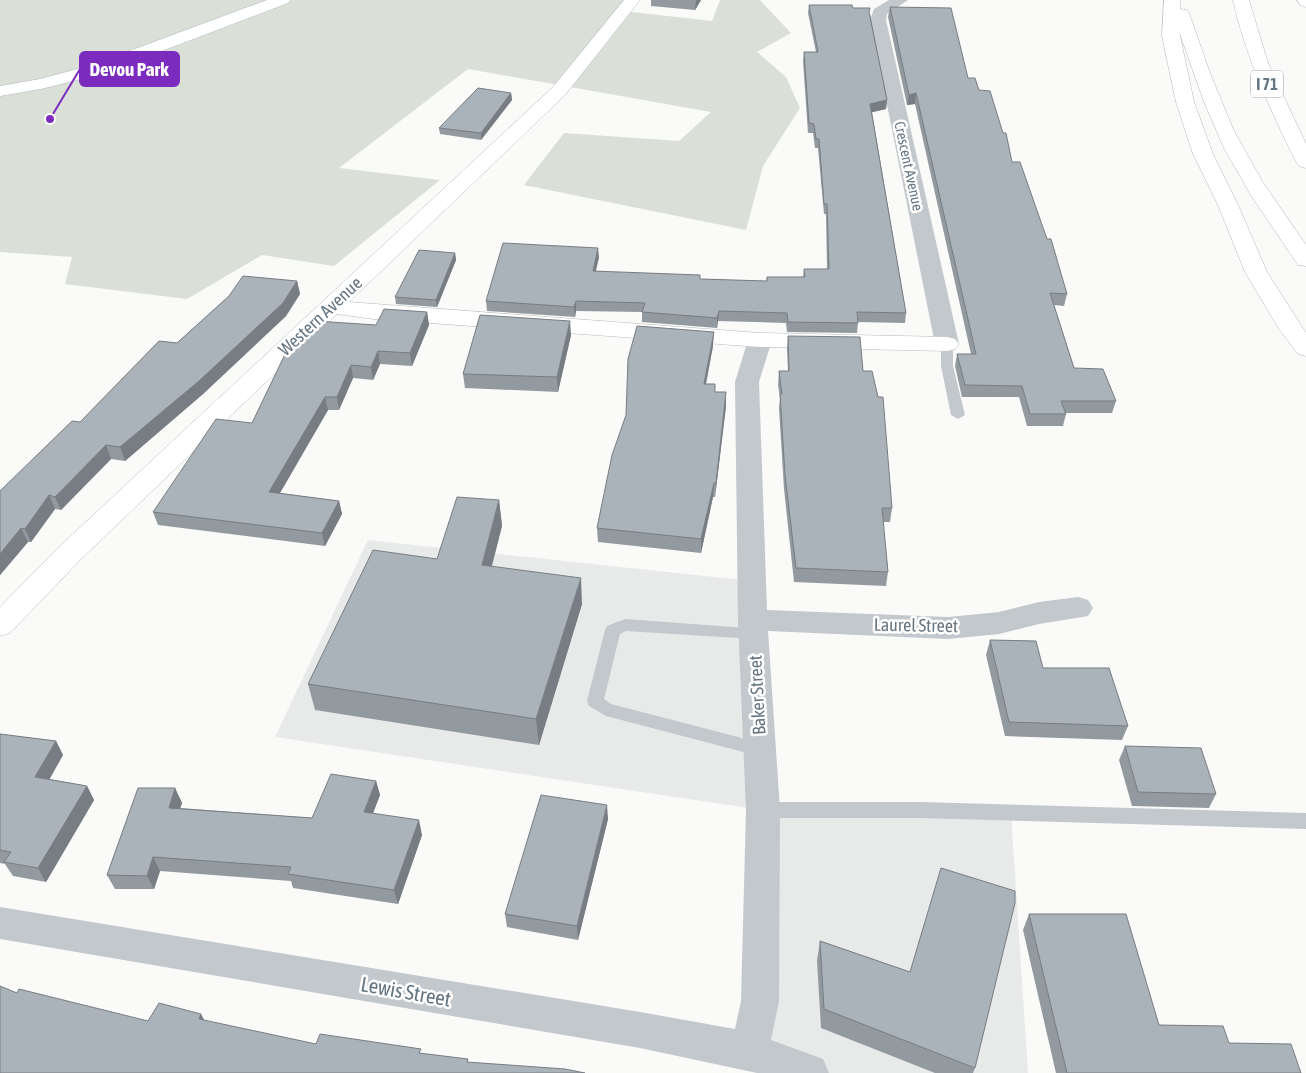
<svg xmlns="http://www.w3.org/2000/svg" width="1306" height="1073" font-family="'Asap Condensed',sans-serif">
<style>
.built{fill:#e8e9e9}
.green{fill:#dadfd7}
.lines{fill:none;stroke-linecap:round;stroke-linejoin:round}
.secondary-casing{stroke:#b3babf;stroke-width:1}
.highway-casing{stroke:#b4b9bd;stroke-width:1}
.lane{fill:#c3c8cc;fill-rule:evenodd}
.street{fill:#c3c8cc;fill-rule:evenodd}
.secondary{fill:#fff;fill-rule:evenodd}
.highway{fill:#fff;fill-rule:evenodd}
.wall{fill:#929a9f}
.shaded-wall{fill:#777d82}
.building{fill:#aab3b9;stroke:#777d82}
.labels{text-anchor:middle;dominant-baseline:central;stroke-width:5;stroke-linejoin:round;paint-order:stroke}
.far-street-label{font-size:15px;fill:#657683;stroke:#fff}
.shield{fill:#fff;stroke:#939fa8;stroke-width:1}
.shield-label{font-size:16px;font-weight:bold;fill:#657683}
.street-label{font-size:18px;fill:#657683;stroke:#fff}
.near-street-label{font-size:21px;fill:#657683;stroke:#fff}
.leader{fill:none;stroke:#7b2cbf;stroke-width:2}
.callout-dot{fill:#7b2cbf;stroke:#fff;stroke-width:2}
.callout{fill:#7b2cbf;stroke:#7b2cbf;stroke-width:2}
.callout-label{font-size:19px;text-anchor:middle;font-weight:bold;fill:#fff}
</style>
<rect width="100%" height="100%" fill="#fafaf8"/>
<!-- built -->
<path class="built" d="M368 540 752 581 763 810 1011 813 1028 1073H809L749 1051 762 810 275 737Z"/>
<!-- green -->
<path class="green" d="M0 0H632L623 11 712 21 720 0H760L791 33 757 52 786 77 800 108 763 166 746 230 524 185 564 133 679 141 711 112 468 69 339 168 440 180 334 266 262 255 187 299 65 284 72 257 0 252Z"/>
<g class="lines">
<defs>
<g id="secondary">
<path d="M267 0H290L288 3 101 74 41 89 0 96V86L40 79 89 66Z"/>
<path d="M624 0H640L565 95 349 302 760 333 947 337 955 339 959 344 955 349 947 351 760 347 374 319 337 314 79 561 10 633 0 636V607L59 547 553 87Z"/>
</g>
<g id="highway">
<path d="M1164 0H1180V9L1187 10 1189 13 1210 73 1234 131 1262 181 1306 245V266L1298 265 1252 197 1224 148 1204 102 1179 31 1194 102 1213 154 1238 205 1267 272 1306 333V356L1298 354 1279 329 1245 272 1218 205 1193 154 1176 102 1162 36Z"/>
<path d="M1233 0H1249L1268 63 1306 144V168L1299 166 1296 162C1270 109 1246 58 1233 0Z"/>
<path d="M1297 0H1306V7L1300 5Z"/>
</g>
</defs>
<!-- secondary casing -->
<use href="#secondary" class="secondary-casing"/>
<!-- highway casing -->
<use href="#highway" class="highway-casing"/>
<!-- lane -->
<g class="lane">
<path d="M947 340 953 344V366L965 415 958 419 951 415 941 366V344Z"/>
<path d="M625 619 760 629 762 633 760 637 754 639 626 631 620 634 604 699 611 704 765 744 768 749 765 754 759 756 606 716 589 706 587 701 605 630 607 626Z"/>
<path d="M763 802H920L1306 813V829L920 818H763L757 815 754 810 757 805Z"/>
</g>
<!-- street -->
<g class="street">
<path d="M889 0H908L887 14 886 20 959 344 955 349 947 351 939 349 935 344 870 20 874 9Z"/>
<path d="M760 333 768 335 772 340 759 382 767 610 948 617 999 612 1039 602 1078 597 1088 600 1093 608 1088 616 1039 624 999 634 948 639 768 631 780 810 779 1001 771 1040 823 1059 829 1073H757L640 1048 0 939V907L640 1012 735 1029 741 1001 746 810 738 620 735 382 748 340 752 335Z"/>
</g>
<!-- secondary -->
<use href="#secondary" class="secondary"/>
<!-- highway -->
<use href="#highway" class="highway"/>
</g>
<!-- wall -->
<g class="wall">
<path d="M651 0H701L695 10 651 6Z"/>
<path d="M809 5 853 8 870 14 887 100 886 109 872 112 906 313 905 323 858 322 857 333 787 332 786 323 718 321 717 328 642 322V312L576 311 575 317 487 311 486 301 599 257 596 271 700 279 766 281 767 277H803L804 269H827L826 214H824L818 148H815L813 133H808L803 61 804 52H816L808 13Z"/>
<path d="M890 7 968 78 979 90 1003 133 1012 162 1047 239 1067 294 1064 306 1054 305 1074 368 1116 401 1112 413H1066V414L1063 426H1027L1019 397H962L955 366 957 354H971L915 104 907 105 888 17Z"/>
<path d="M511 93 512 100 481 140 440 134 439 128Z"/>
<path d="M455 253 456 260 437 307 396 304 395 297Z"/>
<path d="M297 281 300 294 286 316 203 394 125 461 111 459 61 510 55 509 31 542H28L0 575V491L80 422 177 343 229 296Z"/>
<path d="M427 312 429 325 412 366 380 364 373 380 353 378 339 410H328L280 493 339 501 342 514 325 546 158 525 153 512 252 423 376 325Z"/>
<path d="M571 335 558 392 465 388 463 374Z"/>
<path d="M788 336 863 371 892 508 890 522H883L888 572 886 586 794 582 784 489 779 408 780 398 778 385 779 371H788L787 349Z"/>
<path d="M713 346 706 384 715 392 726 406 715 497H713L701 553 598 542 597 528Z"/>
<path d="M499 500 502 526 492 566 582 604 539 745 315 710 308 684 437 559Z"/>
<path d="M990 640 1043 668 1128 726 1122 740 1005 736 986 655Z"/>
<path d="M0 734 56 741 63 755 49 779 87 786 94 800 46 882 13 876 5 864 0 863Z"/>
<path d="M1125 746 1216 794 1209 808 1132 806 1119 760Z"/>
<path d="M376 781 380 795 373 813 422 835 398 904 293 888 291 881 160 871 154 889H115L107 875 175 788 182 803 180 808 312 818Z"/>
<path d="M608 819 578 940 507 927 505 914Z"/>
<path d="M1029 914 1159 1025 1229 1043 1301 1073H1056L1023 930Z"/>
<path d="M820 941 910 972 975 1068 973 1073H935L821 1028 817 961Z"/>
</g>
<!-- shaded-wall -->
<g class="shaded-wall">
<path d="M696 0H701L695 10 696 1Z"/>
<path d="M511 93 512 100 481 140V133Z"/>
<path d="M916 93 915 104 907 105 909 95Z"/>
<path d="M887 100 886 109 869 113 870 104Z"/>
<path d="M598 248 599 257 593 281V271Z"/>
<path d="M455 253 456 260 437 307 436 300Z"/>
<path d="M297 281 300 294 286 316 203 394 125 461 120 447Z"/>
<path d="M576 301V311L575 317 574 307Z"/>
<path d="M719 311 718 321 717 328V318Z"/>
<path d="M427 312 429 325 412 366 410 353Z"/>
<path d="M570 321 571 335 558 392 557 377Z"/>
<path d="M714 332 713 346 703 398 704 384Z"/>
<path d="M378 351 380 364 373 380 371 367Z"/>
<path d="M351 365 353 378 339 410 337 397Z"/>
<path d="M726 392V406L715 497 716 483Z"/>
<path d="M325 397 328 410 273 505 269 492Z"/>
<path d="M106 445 111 459 61 510 55 497Z"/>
<path d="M714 483 713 497 701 553V539Z"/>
<path d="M49 495 55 509 31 542 25 529Z"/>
<path d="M499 500 502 526 485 591 482 565Z"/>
<path d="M339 501 342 514 325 546 322 533Z"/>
<path d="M21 528 28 542 0 575V554Z"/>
<path d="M581 578 582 604 539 745 536 719Z"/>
<path d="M56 741 63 755 43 791 35 777Z"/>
<path d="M376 781 380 795 368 826 364 812Z"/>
<path d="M87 786 94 800 46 882 38 868Z"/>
<path d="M175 788 182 803 176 822 169 808Z"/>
<path d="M607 805 608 819 578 940 577 926Z"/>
<path d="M419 820 422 835 398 904 394 890Z"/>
<path d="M153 857 160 871 154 889 147 876Z"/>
<path d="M201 1014 208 1027 199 1019Z"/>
</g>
<!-- building -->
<g class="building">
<path d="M809 5H852L853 8H870L869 12 887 100 870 104 906 313 857 312 858 323 788 322 787 313 719 311 717 318 642 312 645 303 576 301 574 307 486 301 503 243 598 248 593 271 700 275V279L767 281V277H805L804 269H829L827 204H824L819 139H816L814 124 809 123 804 52H818Z"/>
<path d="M890 7 951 8 968 78H975L979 90 990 91 1003 133H1006L1012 162H1020L1047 239H1051L1067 294 1050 293 1074 368 1103 369 1116 401H1061L1066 414H1030L1022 386 965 385 957 354H976L916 93 909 95Z"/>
<path d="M478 88 511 93 481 133 439 128Z"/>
<path d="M419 250 455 253 436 300 395 297Z"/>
<path d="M243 276 297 281 283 303 199 381 120 447 106 445 55 497 49 495 25 529 21 528 0 554V491L72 421 80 422 159 341 177 343 229 296Z"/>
<path d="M384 309 427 312 410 353 378 351 371 367 351 365 337 397H325L269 492 339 501 322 533 153 512 216 419 252 423 288 348 316 321 376 325Z"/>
<path d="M480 315 570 321 557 377 463 374Z"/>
<path d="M637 326 714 332 704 384H715V392H726L716 483H714L701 539 597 528 612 455 626 415 628 359Z"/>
<path d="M788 336 860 337 863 371H872L878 397H883L892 508H882L888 572 796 568 785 475 780 394H782L779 371H789Z"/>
<path d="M457 497 499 500 482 565 581 578 536 719 308 684 373 550 437 559Z"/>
<path d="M990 640 1036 641 1043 668H1109L1128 726 1009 722Z"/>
<path d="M0 734 56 741 35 777 87 786 38 868 4 862 11 852 0 850Z"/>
<path d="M1125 746 1201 748 1216 794 1138 792Z"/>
<path d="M331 774 376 781 364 812 419 820 394 890 288 874 291 867 153 857 147 876 107 875 138 788H175L169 808 312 818Z"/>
<path d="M541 795 607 805 577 926 505 914Z"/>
<path d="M941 868 1015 891V903L975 1068 824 1009 820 941 910 972Z"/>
<path d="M1029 914H1126L1159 1025 1223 1026 1229 1043 1291 1044 1301 1073H1067Z"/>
<path d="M0 986 17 993 19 989 148 1021 159 1003 201 1014 199 1019 316 1044 320 1034 421 1049 419 1053 468 1059 467 1062 565 1069 585 1073H0Z"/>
</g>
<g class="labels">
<!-- far-street labels -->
<g class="far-street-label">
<text transform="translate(909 166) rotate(78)">Crescent Avenue</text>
</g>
<!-- shield labels -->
<rect class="shield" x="1251" y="70.5" width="32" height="27" rx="4"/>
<g class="shield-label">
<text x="1267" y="84">I 71</text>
</g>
<!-- street labels -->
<g class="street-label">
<text transform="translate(320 316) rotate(-43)">Western Avenue</text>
<text transform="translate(916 625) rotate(1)">Laurel Street</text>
<text transform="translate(757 695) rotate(-93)">Baker Street</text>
</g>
<!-- near-street labels -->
<g class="near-street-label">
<text transform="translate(406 991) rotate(10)">Lewis Street</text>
</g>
</g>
<!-- callouts -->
<path class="leader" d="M50 119L80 69"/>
<circle class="callout-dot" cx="50" cy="119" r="5"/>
<rect class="callout" x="80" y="52" width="99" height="34" rx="5"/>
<g class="callout-label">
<text x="129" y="76">Devou Park</text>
</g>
</svg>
